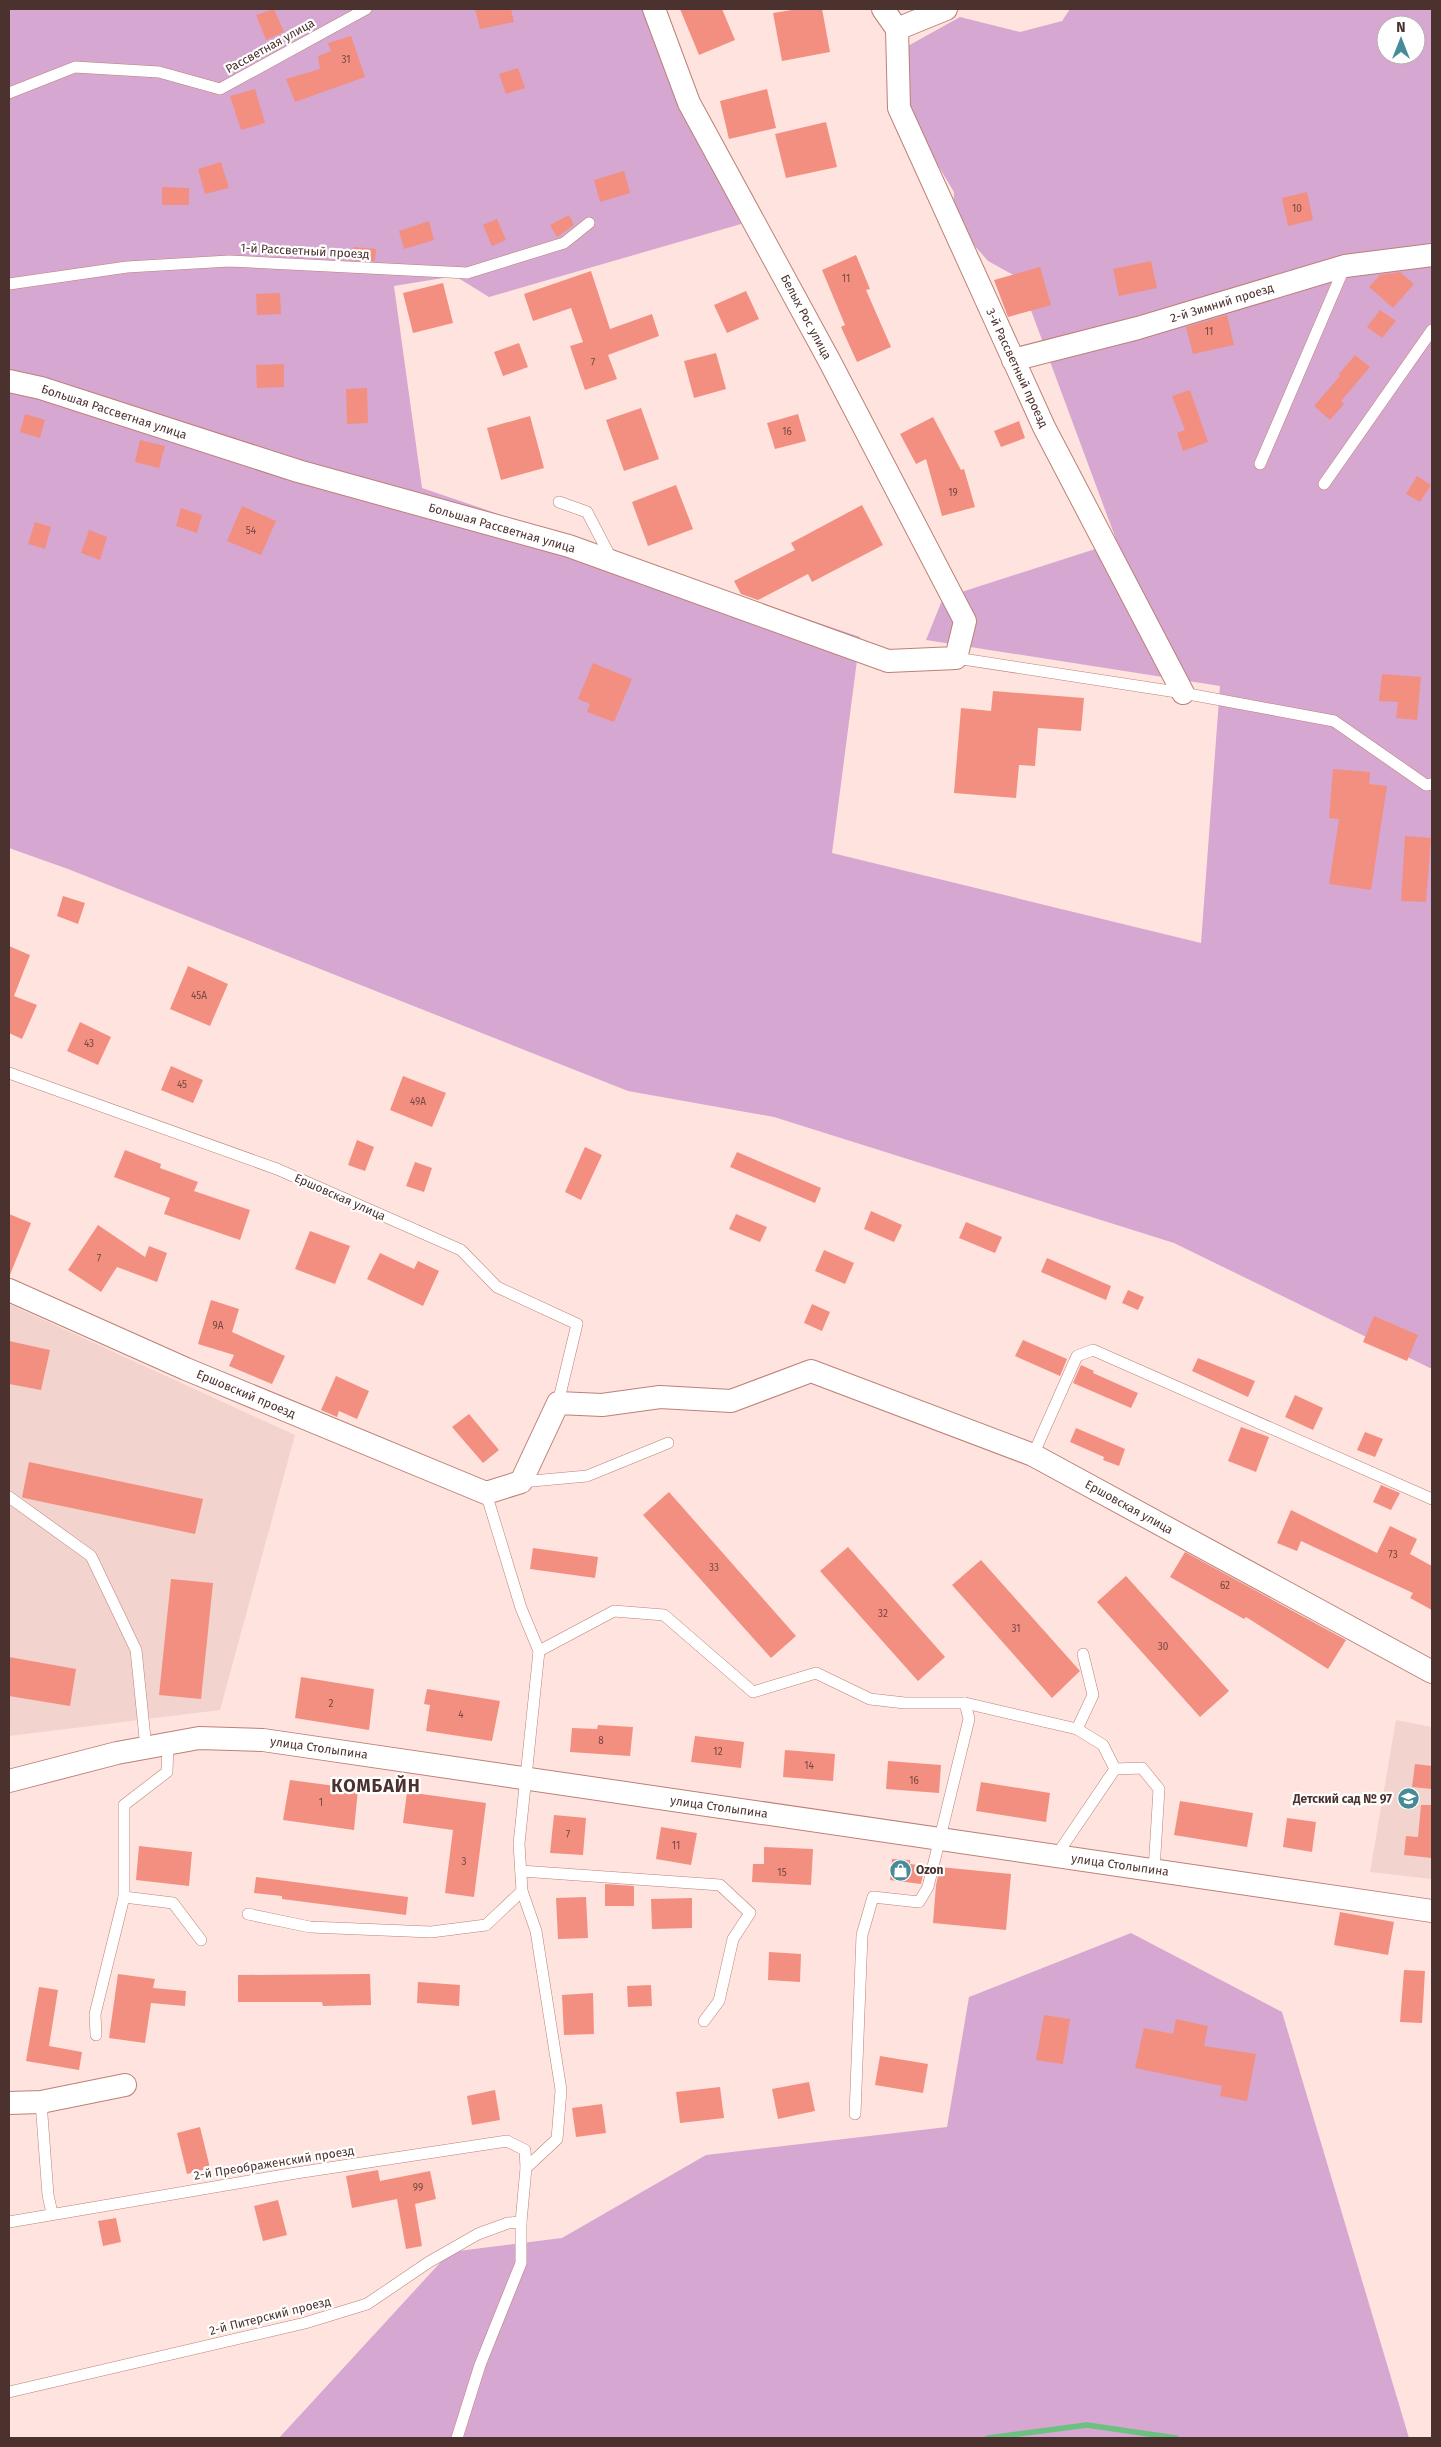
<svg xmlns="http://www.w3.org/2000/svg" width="1441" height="2447" font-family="'Fira Sans',sans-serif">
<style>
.built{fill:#f2d3ce}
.green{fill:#d6a7d1;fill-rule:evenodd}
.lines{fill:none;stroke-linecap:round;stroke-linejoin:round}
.stream{stroke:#6dc180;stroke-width:5.5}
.building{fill:#f38f80}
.service-casing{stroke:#bd8076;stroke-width:12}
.minor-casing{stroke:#bd8076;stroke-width:24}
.service{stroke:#fff;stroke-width:11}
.minor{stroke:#fff;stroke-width:22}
.labels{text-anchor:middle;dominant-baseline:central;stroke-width:4.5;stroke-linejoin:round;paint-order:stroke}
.number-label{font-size:10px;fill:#764942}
.street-label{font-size:12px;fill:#4c322e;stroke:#fff}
.poi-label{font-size:12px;font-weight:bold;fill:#4c322e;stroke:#fff;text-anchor:end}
.district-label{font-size:18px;font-weight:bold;letter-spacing:1px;fill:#4c322e;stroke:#fff}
</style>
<rect width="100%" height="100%" fill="#ffe3de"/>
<!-- built -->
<g class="built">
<path d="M9 1304 295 1435 220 1710 9 1736Z"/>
<path d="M1396 1720 1432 1727V1879L1370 1872Z"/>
</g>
<!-- green -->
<g class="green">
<path d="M9 9H644L741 224 489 297 455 276 394 286 422 488 860 637 832 853 1201 943 1220 686 926 640 943 598 1117 542 1019 278 988 261 961 230 953 217 954 192 906 112V47L960 17 1020 32 1062 21 1070 9H1432V1369L1174 1243 774 1117 628 1091 68 869 9 848ZM1386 25H1416V55H1386Z"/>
<path d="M1131 1933 1282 2012 1409 2438H279L450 2252 562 2238 706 2155 947 2127 969 1997Z"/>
</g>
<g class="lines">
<!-- stream -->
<path class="stream" d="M988 2438 1087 2425 1176 2438"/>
</g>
<!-- building -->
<g class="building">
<path d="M274 9 284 32 266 40 256 15Z"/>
<path d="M475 9H511L514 22 480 29Z"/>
<path d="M680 9H722L735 40 699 55Z"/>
<path d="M798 9H822L830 52 782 61 773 13Z"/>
<path d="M351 36 365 77 295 102 286 79 320 69 318 56 331 51 328 43Z"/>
<path d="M518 68 525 88 506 94 499 74Z"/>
<path d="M255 89 265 123 241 130 230 96Z"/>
<path d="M767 89 776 128 729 139 720 101Z"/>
<path d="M826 122 837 167 786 178 775 134Z"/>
<path d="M221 162 229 188 205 194 198 169Z"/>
<path d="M624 171 630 193 600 202 594 180Z"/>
<path d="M162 187 189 188V205H162Z"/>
<path d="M1307 192 1313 220 1288 226 1282 198Z"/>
<path d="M569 215 574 225 557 237 550 225Z"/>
<path d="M497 219 506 240 492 246 483 225Z"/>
<path d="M429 221 434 240 404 249 399 231Z"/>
<path d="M354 247 376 249 375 261 353 260Z"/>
<path d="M856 255 870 289 866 290 891 347 857 362 841 327 845 325 822 270Z"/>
<path d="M1151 261 1157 288 1119 296 1113 269Z"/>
<path d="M1040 267 1051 305 1008 317 994 280Z"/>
<path d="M591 271 610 329 652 314 659 336 608 355 617 379 585 390 570 346 583 342 571 308 533 321 524 294Z"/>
<path d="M1400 272 1414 284 1393 308 1369 287 1380 275Z"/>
<path d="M443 283 453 323 413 333 403 293Z"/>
<path d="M746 291 759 319 727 333 714 305Z"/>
<path d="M280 293 281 314 257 315 256 294Z"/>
<path d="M1380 310 1396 321 1382 338 1367 327Z"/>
<path d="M1227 315 1234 345 1193 354 1186 327Z"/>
<path d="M519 343 528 367 503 376 494 352Z"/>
<path d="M716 353 726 389 694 398 684 361Z"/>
<path d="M1355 355 1370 367 1341 401 1344 404 1330 420 1314 406 1340 376 1339 374Z"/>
<path d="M284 364V387L257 388 256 365Z"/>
<path d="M367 388 368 423 347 424 346 389Z"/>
<path d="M1190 390 1208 442 1183 451 1177 433 1185 430 1172 396Z"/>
<path d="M641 408 659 459 624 471 606 420Z"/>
<path d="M25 414 45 420 40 438 20 432Z"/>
<path d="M798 414 806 441 775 449 767 423Z"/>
<path d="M530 416 544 468 501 480 487 428Z"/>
<path d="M933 417 961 470 964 469 975 507 942 516 926 459 916 464 900 434Z"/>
<path d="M1019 421 1025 438 1001 447 994 431Z"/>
<path d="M140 440 165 446 159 468 135 462Z"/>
<path d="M1417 476 1431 485 1420 502 1406 494Z"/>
<path d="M676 485 693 529 648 546 632 502Z"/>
<path d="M862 505 883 545 812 582 808 574 758 600 741 594 734 581 795 550 791 543Z"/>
<path d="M242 506 276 521 261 555 227 541Z"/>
<path d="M181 508 202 515 197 533 176 526Z"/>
<path d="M35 522 51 527 45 549 28 544Z"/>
<path d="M89 530 107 537 100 560 81 553Z"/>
<path d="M593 663 632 679 614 722 587 712 590 704 578 699Z"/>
<path d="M1382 674 1421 677 1417 720 1396 718 1398 702 1379 701Z"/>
<path d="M993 691 1084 698 1081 731 1038 728 1035 766 1019 765 1016 798 954 793 961 708 991 711Z"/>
<path d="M1333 769 1370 772 1369 784 1387 786 1371 890 1329 884 1339 819 1329 818Z"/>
<path d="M1405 836 1431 838 1426 902 1401 901Z"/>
<path d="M63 896 85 903 78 924 57 916Z"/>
<path d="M9 946 30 955 14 996 37 1005 22 1039 9 1033Z"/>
<path d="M188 966 228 984 210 1026 170 1009Z"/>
<path d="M80 1022 111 1037 98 1065 67 1051Z"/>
<path d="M171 1066 203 1080 193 1103 161 1090Z"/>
<path d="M403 1076 446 1093 432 1127 390 1110Z"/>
<path d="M357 1140 374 1147 365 1171 348 1165Z"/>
<path d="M585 1147 602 1155 581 1200 565 1192Z"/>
<path d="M125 1150 161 1164 160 1168 198 1182 194 1191 250 1210 240 1240 164 1214 170 1198 114 1177Z"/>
<path d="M737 1152 821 1188 815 1203 730 1167Z"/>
<path d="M415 1162 432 1168 424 1192 406 1186Z"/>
<path d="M871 1211 902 1225 894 1242 864 1229Z"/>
<path d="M9 1214 31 1223 9 1277Z"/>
<path d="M736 1214 767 1227 760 1242 729 1229Z"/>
<path d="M966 1222 1002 1237 995 1253 959 1238Z"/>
<path d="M98 1225 145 1257 149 1246 167 1253 157 1282 117 1267 101 1292 68 1270Z"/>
<path d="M310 1231 350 1246 335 1284 295 1269Z"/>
<path d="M824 1250 854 1263 845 1284 815 1271Z"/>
<path d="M380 1253 414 1269 418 1261 439 1271 423 1306 367 1279Z"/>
<path d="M1047 1258 1111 1286 1106 1300 1041 1272Z"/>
<path d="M1128 1290 1144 1297 1138 1310 1122 1303Z"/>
<path d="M211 1300 239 1309 232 1332 285 1356 272 1384 229 1366 234 1355 198 1344Z"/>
<path d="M812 1304 830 1312 822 1331 804 1323Z"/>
<path d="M1374 1316 1418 1335 1407 1361 1363 1342Z"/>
<path d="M1023 1340 1067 1359 1060 1376 1015 1356Z"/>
<path d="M9 1341 50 1350 41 1390 9 1384Z"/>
<path d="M1198 1358 1255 1381 1248 1397 1192 1371Z"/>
<path d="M1081 1365 1094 1371 1093 1373 1138 1393 1131 1408 1073 1383Z"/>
<path d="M336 1376 369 1391 357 1419 339 1411 337 1417 321 1410Z"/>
<path d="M1295 1395 1323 1408 1313 1430 1285 1417Z"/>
<path d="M469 1414 499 1450 483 1463 452 1427Z"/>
<path d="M1241 1427 1269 1437 1256 1472 1228 1461Z"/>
<path d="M1076 1428 1125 1449 1119 1466 1103 1460 1104 1457 1070 1442Z"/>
<path d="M1365 1432 1383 1439 1375 1457 1357 1450Z"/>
<path d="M29 1462 203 1499 195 1534 24 1498 22 1497Z"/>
<path d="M1381 1485 1400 1493 1391 1510 1373 1502Z"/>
<path d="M669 1492 796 1636 771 1658 643 1515Z"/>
<path d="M1291 1510 1377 1553 1390 1526 1417 1539 1410 1554 1432 1566V1610L1410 1598 1413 1593 1301 1541 1297 1551 1277 1543Z"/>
<path d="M848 1547 945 1657 918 1681 820 1571Z"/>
<path d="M533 1548 598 1557 595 1578 530 1569Z"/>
<path d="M1185 1552 1346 1640 1328 1669 1246 1617 1244 1619 1170 1577Z"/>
<path d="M981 1560 1080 1671 1052 1698 952 1585Z"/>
<path d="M1126 1576 1229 1691 1200 1717 1097 1602Z"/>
<path d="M171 1579 213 1583 201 1699 159 1695Z"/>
<path d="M9 1657 76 1669 70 1706 9 1696Z"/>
<path d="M301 1677 374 1689 369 1730 295 1718Z"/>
<path d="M427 1689 500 1701 492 1741 426 1731 430 1705 424 1704Z"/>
<path d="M598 1725 633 1727 630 1756 570 1752 572 1728 597 1729Z"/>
<path d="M695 1736 744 1742 741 1768 691 1762Z"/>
<path d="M785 1750 835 1754 833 1781 783 1777Z"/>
<path d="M888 1761 941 1765 939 1793 886 1789Z"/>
<path d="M1415 1764 1432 1766V1789L1412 1787Z"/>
<path d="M290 1780 358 1789 354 1830 283 1820Z"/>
<path d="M981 1782 1050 1793 1046 1822 976 1811Z"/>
<path d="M407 1792 486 1803 474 1897 445 1893 453 1830 403 1823Z"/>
<path d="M1180 1801 1253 1813 1247 1847 1174 1835Z"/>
<path d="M1421 1805H1432V1858L1404 1855 1406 1836 1418 1837Z"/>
<path d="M554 1815 586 1818 583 1855 550 1853Z"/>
<path d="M1287 1818 1316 1822 1312 1852 1283 1847Z"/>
<path d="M661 1827 697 1833 691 1865 656 1859Z"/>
<path d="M139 1846 192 1852 189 1886 136 1880Z"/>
<path d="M764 1847 813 1849 811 1885 752 1882 753 1864H764Z"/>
<path d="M892 1859 910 1860V1864L925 1866 921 1884 890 1880Z"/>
<path d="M940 1867 1011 1874 1006 1930 933 1923 936 1885Z"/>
<path d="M256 1877 408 1897 406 1915 282 1899V1896L254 1893Z"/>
<path d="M605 1884 634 1886V1906H605Z"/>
<path d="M586 1897 588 1938 558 1939 556 1898Z"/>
<path d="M692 1898V1928L652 1929 651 1899Z"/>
<path d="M1340 1912 1394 1922 1388 1955 1334 1945Z"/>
<path d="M769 1952 801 1954 800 1982 768 1980Z"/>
<path d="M1404 1970 1425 1971 1422 2023 1400 2022Z"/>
<path d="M118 1974 155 1979 153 1988 186 1991 185 2006 151 2003 145 2043 109 2038Z"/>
<path d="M370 1974 371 2005 323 2006 322 2002H238V1975Z"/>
<path d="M418 1982 460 1985 459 2006 417 2003Z"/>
<path d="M651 1985 652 2006 628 2007 627 1986Z"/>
<path d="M39 1987 58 1990 49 2046 82 2052 79 2070 26 2061Z"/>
<path d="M593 1993 594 2034 564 2035 562 1995Z"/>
<path d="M1044 2015 1070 2019 1063 2064 1036 2060Z"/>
<path d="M1176 2019 1208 2026 1204 2046 1256 2054 1247 2101 1220 2096 1222 2086 1135 2068 1144 2028 1173 2034Z"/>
<path d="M880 2056 928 2064 923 2093 875 2085Z"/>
<path d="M809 2082 815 2111 778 2119 772 2089Z"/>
<path d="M720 2087 724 2118 680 2123 676 2092Z"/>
<path d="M495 2090 500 2120 472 2125 467 2096Z"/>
<path d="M602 2104 606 2133 576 2137 572 2108Z"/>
<path d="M200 2127 210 2168 187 2174 177 2133Z"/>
<path d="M378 2170 380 2181 430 2171 436 2199 415 2204 422 2246 406 2249 397 2199 352 2208 346 2176Z"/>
<path d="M278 2200 287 2235 263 2241 254 2206Z"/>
<path d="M116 2218 121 2242 103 2246 98 2221Z"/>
</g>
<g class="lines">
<defs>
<g id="service">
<path d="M9 93 75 67 159 72 220 89 366 9"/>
<path d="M9 284 127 267 229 261 467 273 564 243 589 223"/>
<path d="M1260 464 1345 266"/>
<path d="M1324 484 1432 330"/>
<path d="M559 502 587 512 612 560"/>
<path d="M956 658 1183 693 1334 721 1426 785 1432 784"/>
<path d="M9 1073 277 1169 461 1250 497 1287 577 1324 558 1403"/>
<path d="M1033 1455 1077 1356 1093 1350 1432 1499"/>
<path d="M521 1482 587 1476 668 1443"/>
<path d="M9 1497 91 1556 136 1650 146 1748"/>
<path d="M539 1651 614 1611 664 1615 753 1692 816 1673 870 1699 905 1703H965L1077 1729 1103 1745 1115 1769 1056 1856"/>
<path d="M1077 1729 1093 1695 1083 1654"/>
<path d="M1115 1769 1142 1768 1159 1789 1154 1870"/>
<path d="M521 1871 720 1885 750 1913 733 1939 719 2001 704 2021"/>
<path d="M124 1897 173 1903 201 1940"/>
<path d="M248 1914 310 1927 431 1932 486 1925 522 1891"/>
<path d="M96 2035 95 2014 124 1897V1805L167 1772 168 1744"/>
<path d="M41 2102 48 2195 52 2213"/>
<path d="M855 2114 862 1935 873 1897 919 1902 928 1887 969 1719 965 1703"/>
<path d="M9 2222 296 2173 507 2141 525 2150 526 2168"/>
<path d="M9 2392 305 2323 367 2304 429 2262 478 2234 508 2223 521 2222"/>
<path d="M457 2438 480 2365 521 2263V2222L526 2168 557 2139 561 2090 536 1931 522 1891 519 1844 539 1651 521 1608 486 1493"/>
</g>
<g id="minor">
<path d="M883 9 897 29 946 9"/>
<path d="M897 29 899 108 1044 427 1183 693"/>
<path d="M1013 360 1138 328 1345 266 1432 255"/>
<path d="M9 381 41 388 298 471 569 546 888 661 956 658 965 621 829 360 689 103 654 9"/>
<path d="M9 1290 186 1369 486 1493 521 1482 558 1403 602 1405 660 1397 731 1401 811 1371 1033 1455 1432 1672"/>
<path d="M9 1781 117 1753 199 1738 263 1740 1432 1911"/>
<path d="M9 2103 41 2102 125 2085"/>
</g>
</defs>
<!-- service casing -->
<use href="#service" class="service-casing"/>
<!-- minor casing -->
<use href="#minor" class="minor-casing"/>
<!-- service -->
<use href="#service" class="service"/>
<!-- minor -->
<use href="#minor" class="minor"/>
</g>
<!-- icons -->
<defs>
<symbol id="school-disc" viewBox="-11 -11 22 22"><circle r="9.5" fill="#468b97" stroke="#fff"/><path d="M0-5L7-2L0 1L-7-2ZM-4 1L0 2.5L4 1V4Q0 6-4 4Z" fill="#fff"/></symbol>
<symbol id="shop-disc" viewBox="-11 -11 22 22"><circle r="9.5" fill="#468b97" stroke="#fff"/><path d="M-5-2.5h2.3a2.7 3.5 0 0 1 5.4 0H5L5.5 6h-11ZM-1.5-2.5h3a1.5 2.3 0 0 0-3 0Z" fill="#fff"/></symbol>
</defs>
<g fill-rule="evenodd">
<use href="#school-disc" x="1396" y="1786" width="25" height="25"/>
<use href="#shop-disc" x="888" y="1858" width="25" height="25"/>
</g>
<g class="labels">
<!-- number labels -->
<g class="number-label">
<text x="346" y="60">31</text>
<text x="1297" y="209">10</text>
<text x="846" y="279">11</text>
<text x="1209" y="332">11</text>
<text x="593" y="363">7</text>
<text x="787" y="432">16</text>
<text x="953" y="493">19</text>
<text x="251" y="531">54</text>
<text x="199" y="996">45А</text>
<text x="89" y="1044">43</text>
<text x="182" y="1085">45</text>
<text x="418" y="1102">49А</text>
<text x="99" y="1259">7</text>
<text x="218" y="1326">9А</text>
<text x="1393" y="1555">73</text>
<text x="714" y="1568">33</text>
<text x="1225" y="1586">62</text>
<text x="883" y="1614">32</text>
<text x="1016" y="1629">31</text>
<text x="1163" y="1647">30</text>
<text x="331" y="1704">2</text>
<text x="461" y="1715">4</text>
<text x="601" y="1741">8</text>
<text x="718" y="1752">12</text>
<text x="809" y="1766">14</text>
<text x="914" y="1781">16</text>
<text x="321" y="1803">1</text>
<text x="568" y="1835">7</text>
<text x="676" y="1846">11</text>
<text x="464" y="1862">3</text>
<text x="782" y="1873">15</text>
<text x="418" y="2188">99</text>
</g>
<!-- street labels -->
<g class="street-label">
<text transform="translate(270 46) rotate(-29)">Рассветная улица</text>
<text transform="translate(305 251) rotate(3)">1-й Рассветный проезд</text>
<text transform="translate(1222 303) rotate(-17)">2-й Зимний проезд</text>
<text transform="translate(806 317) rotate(62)">Белых Рос улица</text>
<text transform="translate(1017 368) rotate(65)">3-й Рассветный проезд</text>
<text transform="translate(114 412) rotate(18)">Большая Рассветная улица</text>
<text transform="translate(502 528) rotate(16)">Большая Рассветная улица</text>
<text transform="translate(340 1197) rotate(24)">Ершовская улица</text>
<text transform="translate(246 1394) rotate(23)">Ершовский проезд</text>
<text transform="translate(1129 1507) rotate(29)">Ершовская улица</text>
<text transform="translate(319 1748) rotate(8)">улица Столыпина</text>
<text transform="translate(719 1807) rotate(8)">улица Столыпина</text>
<text transform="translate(1120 1865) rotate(8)">улица Столыпина</text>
<text transform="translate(274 2163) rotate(-9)">2-й Преображенский проезд</text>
<text transform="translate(270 2316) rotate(-14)">2-й Питерский проезд</text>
</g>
<!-- poi labels -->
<g class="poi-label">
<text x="1392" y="1799">Детский сад № 97</text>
<text x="916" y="1870" text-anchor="start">Ozon</text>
</g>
<!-- district labels -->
<g class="district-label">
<text x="376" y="1786">КОМБАЙН</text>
</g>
</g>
<!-- border -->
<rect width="1441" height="2447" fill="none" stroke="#4c322e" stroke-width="20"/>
<!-- north arrow -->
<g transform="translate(1401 40)"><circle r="24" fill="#ffffff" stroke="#b7adab"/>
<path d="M0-4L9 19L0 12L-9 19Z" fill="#468b97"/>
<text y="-8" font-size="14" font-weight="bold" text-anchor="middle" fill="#4c322e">N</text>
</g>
</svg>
